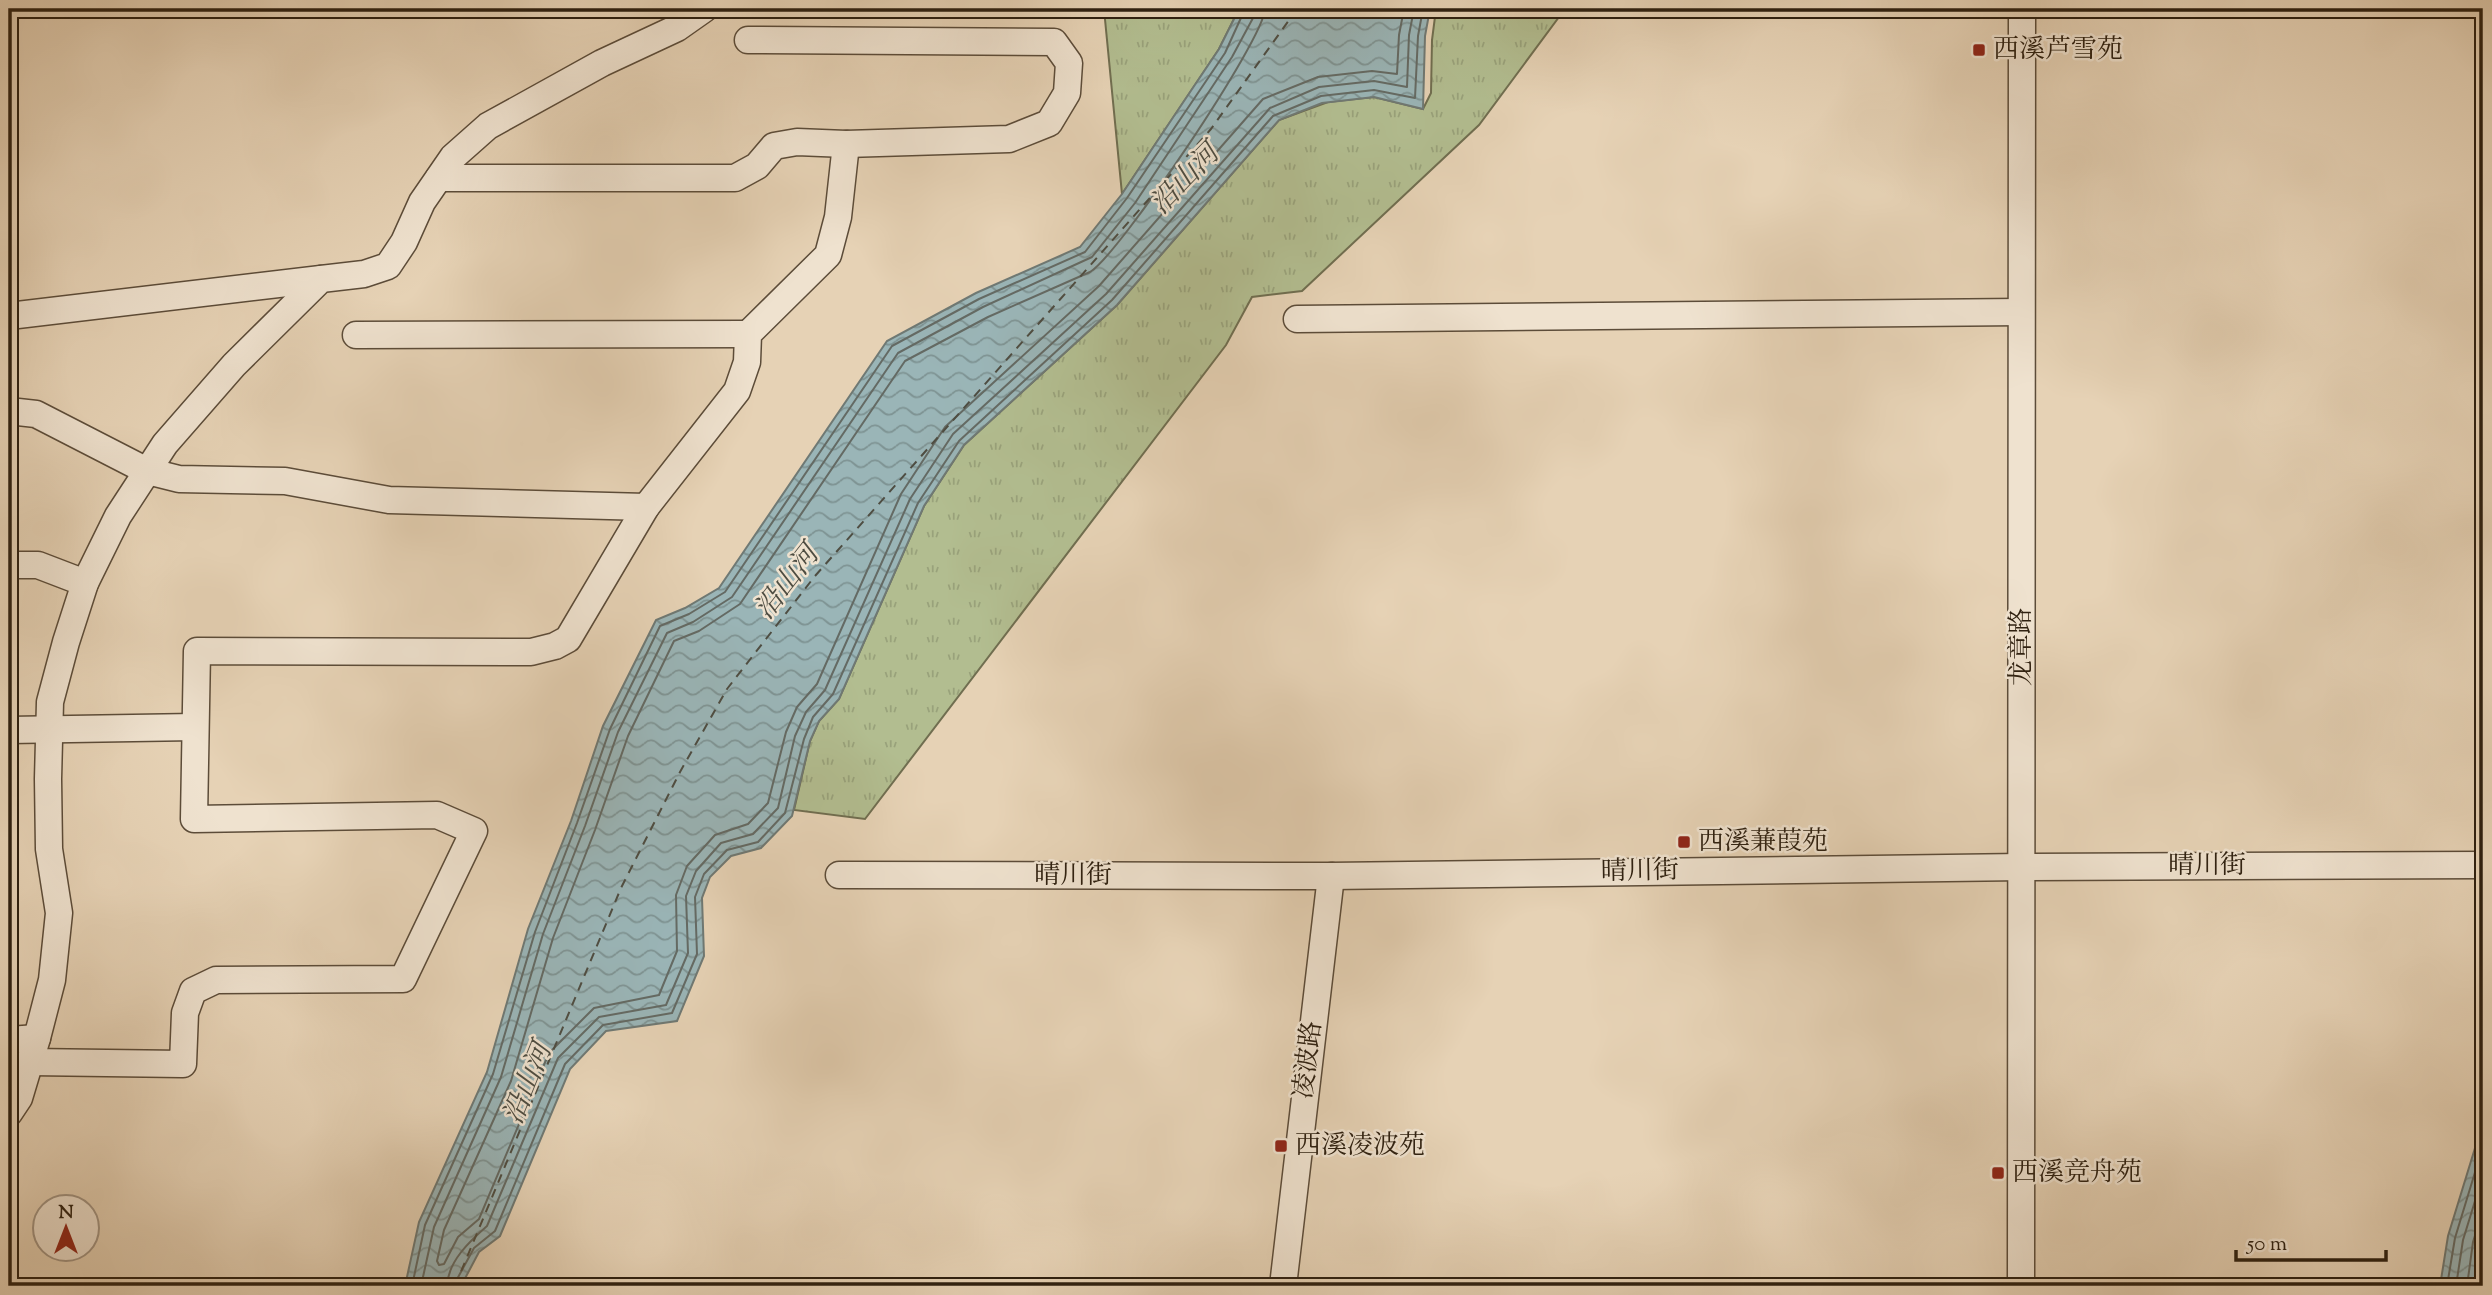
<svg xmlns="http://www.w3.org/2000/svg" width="2492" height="1295" font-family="'Sorts Mill Goudy','Noto Serif SC',serif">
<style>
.grass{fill:url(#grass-tufts);stroke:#706e50;stroke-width:2}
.water{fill:url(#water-waves);stroke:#6f7974;stroke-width:2}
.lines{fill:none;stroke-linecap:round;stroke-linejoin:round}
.shore{stroke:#646a64;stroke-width:2}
.ferry{stroke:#4e4d42;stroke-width:2;stroke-dasharray:9 7;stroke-linecap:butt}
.minor-casing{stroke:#5c4c39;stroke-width:29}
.minor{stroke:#efe2cf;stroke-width:26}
.poi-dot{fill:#8f2418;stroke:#efe2cf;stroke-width:2.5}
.labels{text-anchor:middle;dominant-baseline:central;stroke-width:5;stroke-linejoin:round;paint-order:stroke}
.poi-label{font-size:26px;fill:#2e2010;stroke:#efe2cf;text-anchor:start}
.street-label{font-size:26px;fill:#2e2010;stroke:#efe2cf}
.water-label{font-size:28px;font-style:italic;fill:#4e4d42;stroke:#efe2cf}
</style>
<defs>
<pattern id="grass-tufts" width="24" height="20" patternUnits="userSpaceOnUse" patternTransform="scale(1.75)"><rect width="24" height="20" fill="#b2bd90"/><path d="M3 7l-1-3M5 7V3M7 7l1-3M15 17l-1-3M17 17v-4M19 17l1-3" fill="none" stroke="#99a27b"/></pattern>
<pattern id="water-waves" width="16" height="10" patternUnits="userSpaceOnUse" patternTransform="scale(1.75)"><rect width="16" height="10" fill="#9ab5b7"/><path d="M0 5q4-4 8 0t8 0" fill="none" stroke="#7e9393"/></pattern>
</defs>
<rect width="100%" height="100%" fill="#e6d2b5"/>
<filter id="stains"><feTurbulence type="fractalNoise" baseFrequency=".00286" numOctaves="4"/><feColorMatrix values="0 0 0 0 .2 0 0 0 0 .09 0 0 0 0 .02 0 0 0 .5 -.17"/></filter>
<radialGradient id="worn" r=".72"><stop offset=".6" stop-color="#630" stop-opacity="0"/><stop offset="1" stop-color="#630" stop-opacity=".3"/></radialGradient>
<!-- grass -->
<g class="grass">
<path d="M1104 9H1239L1219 49 1122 194Z"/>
<path d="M1436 9H1993V11L1562 13 1479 125 1302 291 1252 297 1226 345 865 819 794 810 810 741 819 721 839 699 924 506 964 445 1117 305 1279 120 1328 102 1374 97 1423 109 1431 93 1432 40Z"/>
</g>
<!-- water -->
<g class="water">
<path d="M1239 9H1430L1425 36 1423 109 1374 97 1322 103 1279 120 1117 305 964 445 924 506 839 699 819 721 810 741 792 816 761 848 731 856 710 877 702 898 704 956 677 1021 606 1031 570 1069 500 1236 479 1252 461 1286H405L419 1222 487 1072 528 929 571 821 603 726 656 620 685 608 719 588 887 341 976 293 1080 247 1122 194 1178 110 1219 49Z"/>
<path d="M2483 1122V1286H2440L2448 1236Z"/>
</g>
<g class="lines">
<!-- shore -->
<g class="shore">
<path d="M1265 9C1264 40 1118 256 1090 272L988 317 905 361 740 604 699 631 674 641 628 736 595 830 553 938 511 1081 444 1230 437 1261 439 1265 444 1264 458 1237 479 1219 549 1053 594 1008 659 995 677 951 676 895 687 866 715 835 748 824 768 803 786 732 797 707 817 684 901 494 945 427 1099 286 1263 99 1318 77 1372 71 1397 74 1399 35 1404 9"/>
<path d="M412 1286 425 1225 493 1074 535 932 577 823 610 729 660 626 689 614 725 592 892 346 979 299 1085 252 1127 198 1225 53 1245 9"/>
<path d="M421 1286 434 1227 501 1077 543 934 585 826 618 732 667 633 693 622 732 597 898 353 983 307 1092 257 1135 203 1232 57 1253 18 1254 9"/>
<path d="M447 1286C448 1261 470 1241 487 1226L558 1058 599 1017 666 1005 688 953 686 896 696 871 721 843 753 834 778 808 795 736 806 712 825 690 910 499 953 434 1106 294 1270 108 1319 87 1374 81 1407 87 1409 35 1414 9"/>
<path d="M456 1286V1281L474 1248 495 1231 565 1064 603 1025 672 1013 697 954 695 897 704 874 727 850 758 842 785 813 804 739 813 717 833 694 918 503 959 441 1112 300 1273 116 1321 96 1374 90 1415 98 1418 36 1423 9"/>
<path d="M2447 1286 2455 1238 2483 1146"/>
<path d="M2456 1286 2463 1240 2483 1175"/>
<path d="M2467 1286 2473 1242 2483 1210"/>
</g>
<!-- ferry -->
<path class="ferry" d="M455 1286 621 888 680 772 727 689 815 576 1211 129 1297 9"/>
<defs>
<g id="minor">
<path d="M439 178H735L757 166 774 146 797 142 846 144 1009 139 1049 123 1067 93 1069 63 1054 42 748 40"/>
<path d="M9 316 321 279"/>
<path d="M1297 319 2021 312"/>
<path d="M356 335 748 334"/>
<path d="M9 411 36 414 147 471 179 479 285 481 389 500 646 507"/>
<path d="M9 565H38L85 583"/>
<path d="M9 730 195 727"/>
<path d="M839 875 1331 876 2022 867 2483 865"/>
<path d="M9 1040 37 1038"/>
<path d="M30 1062 183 1064 185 1013 193 991 216 980 403 979 474 831 437 815 194 819 197 651 531 652 555 646 568 639 646 507 737 391 747 362 748 334 828 255 838 217 846 144"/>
<path d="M9 1113 19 1098 37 1038 52 980 59 913 49 849 48 779 50 702 66 642 85 583 118 516 165 444 234 365 321 279 364 274 388 266 404 242 422 202 453 157 488 126 602 63 677 28 704 9"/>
<path d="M1283 1286 1331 876"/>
<path d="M2021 1286 2022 9"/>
</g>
</defs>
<!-- minor casing -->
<use href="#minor" class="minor-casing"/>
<!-- minor -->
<use href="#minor" class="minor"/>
</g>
<!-- markers -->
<g class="poi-dot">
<rect x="1972" y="43" width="14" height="14" rx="3.5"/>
<rect x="1677" y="835" width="14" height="14" rx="3.5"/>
<rect x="1274" y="1139" width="14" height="14" rx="3.5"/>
<rect x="1991" y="1166" width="14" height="14" rx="3.5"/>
</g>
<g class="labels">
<!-- poi labels -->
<g class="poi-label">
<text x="1993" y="50">西溪芦雪苑</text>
<text x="1698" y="842">西溪蒹葭苑</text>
<text x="1295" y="1146">西溪凌波苑</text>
<text x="2012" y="1173">西溪竞舟苑</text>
</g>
<!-- street labels -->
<g class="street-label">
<text transform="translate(2022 647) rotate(-90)">龙章路</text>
<text x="2207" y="866">晴川街</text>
<text transform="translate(1640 872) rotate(-1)">晴川街</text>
<text x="1073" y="876">晴川街</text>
<text transform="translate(1309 1060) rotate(-83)">凌波路</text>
</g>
<!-- water labels -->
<g class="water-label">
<text transform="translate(1186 180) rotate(-46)">沿山河</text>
<text transform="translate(788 583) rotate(-52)">沿山河</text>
<text transform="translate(529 1084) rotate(-68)">沿山河</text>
</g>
</g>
<!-- margin -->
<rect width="2492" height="1295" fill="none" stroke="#e6d2b5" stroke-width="35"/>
<rect x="10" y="10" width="2471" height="1274" fill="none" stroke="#2e2010" stroke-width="3.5"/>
<rect x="18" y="18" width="2457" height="1260" fill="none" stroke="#2e2010" stroke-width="2"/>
<!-- north arrow -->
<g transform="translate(66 1228)"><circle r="33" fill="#efe2cf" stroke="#a29483" stroke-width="2"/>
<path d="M0-5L12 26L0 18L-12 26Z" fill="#8f2418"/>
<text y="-10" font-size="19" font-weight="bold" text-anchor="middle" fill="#2e2010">N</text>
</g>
<!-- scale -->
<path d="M2236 1250v10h150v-10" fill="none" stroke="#2e2010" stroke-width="3.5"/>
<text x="2247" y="1250" font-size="21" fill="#2e2010" stroke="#efe2cf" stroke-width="5" paint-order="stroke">50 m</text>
<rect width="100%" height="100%" filter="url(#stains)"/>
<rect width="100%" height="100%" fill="url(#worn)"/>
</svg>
